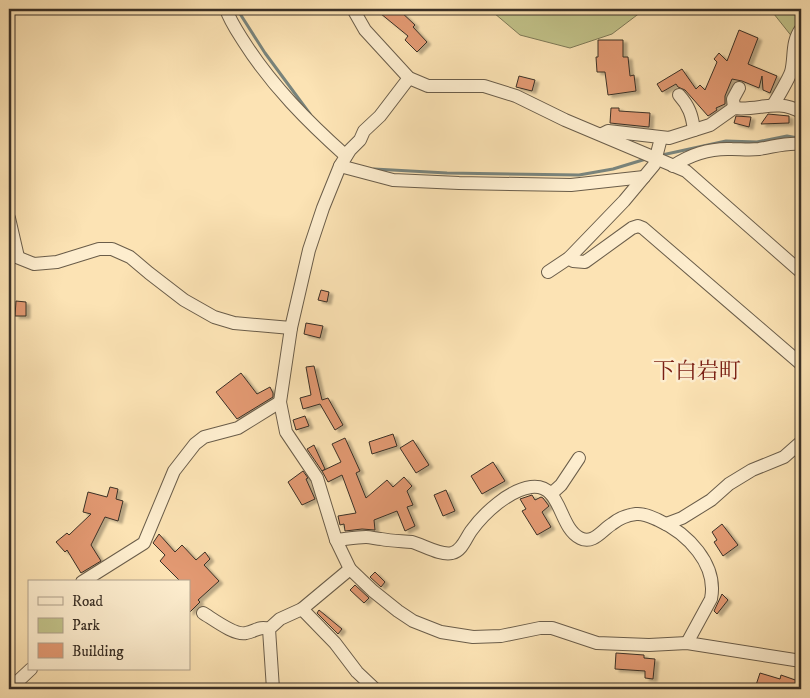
<svg xmlns="http://www.w3.org/2000/svg" width="810" height="698" font-family="'IM FELL DW Pica','Noto Serif JP',serif">
<style>
.green{fill:#c2c38a;stroke:#7e7a58}
.lines{fill:none;stroke-linecap:round;stroke-linejoin:round}
.stream{stroke:#79847c;stroke-width:3}
.building{fill:#e29972;stroke:#3a3026;filter:url(#shadow)}
.minor-casing{stroke:#6a5d4a;stroke-width:14}
.minor{stroke:#fdedce;stroke-width:12}
.labels{text-anchor:middle;dominant-baseline:central;stroke-width:5;stroke-linejoin:round;paint-order:stroke}
.quarter-label{font-size:22px;fill:#7a1f14;stroke:#fdedce}
</style>
<defs>
<filter id="shadow"><feDropShadow dx="4" dy="2.5" stdDeviation="1" flood-color="#0004"/></filter>
</defs>
<rect width="100%" height="100%" fill="#fce3b4"/>
<filter id="stains"><feTurbulence type="fractalNoise" baseFrequency=".004" numOctaves="4"/><feColorMatrix values="0 0 0 0 .2 0 0 0 0 .09 0 0 0 0 .02 0 0 0 .5 -.17"/></filter>
<radialGradient id="worn" r=".72"><stop offset=".6" stop-color="#630" stop-opacity="0"/><stop offset="1" stop-color="#630" stop-opacity=".3"/></radialGradient>
<!-- green -->
<g class="green">
<path d="M493 9H645L612 34 570 48 520 35 494 13Z"/>
<path d="M770 9H801V46L793 38Z"/>
</g>
<g class="lines">
<!-- stream -->
<g class="stream">
<path d="M237 9 265 53 310 114"/>
<path d="M662 155 726 141 757 142 787 136 798 138"/>
<path d="M374 169 447 173 579 175 613 169 646 159"/>
</g>
</g>
<!-- building -->
<g class="building">
<path d="M375 9H395L392 11 395 14 399 10 415 25 413 27 427 42 417 52 405 40 408 36Z"/>
<path d="M739 30 758 38 748 64 777 76 770 93 763 90 762 76 759 88 742 81 732 79 725 96V104L716 108 717 110 708 116 685 90 678 87 676 84 662 92 657 84 682 69 696 89 700 85 705 90 717 62 714 59 719 53 727 61Z"/>
<path d="M598 40H623V57H628L630 76 634 75 636 91 608 95 605 72H597L596 57H598Z"/>
<path d="M519 76 535 80 532 91 516 87Z"/>
<path d="M611 108H619V111L650 113 649 127 610 123Z"/>
<path d="M768 114 789 116V123L761 124Z"/>
<path d="M736 116 751 117 749 127 734 123Z"/>
<path d="M321 290 329 292 327 302 318 300Z"/>
<path d="M16 301 26 302V316H15Z"/>
<path d="M306 323 323 326 320 338 304 334Z"/>
<path d="M314 366 322 400 328 398 343 425 335 430 320 404 303 409 300 398 311 395 306 367Z"/>
<path d="M241 373 257 394 270 387 273 393V397L237 419 216 392Z"/>
<path d="M305 416 309 426 296 430 293 420Z"/>
<path d="M393 434 397 446 372 454 369 442Z"/>
<path d="M345 438 360 471 356 473 366 498 387 480 393 487 404 477 412 486 407 491 413 505 407 507 415 526 405 531 397 511 374 520 375 530 362 529 345 531 344 524 340 525 338 516 356 513 342 475 328 482 322 471 341 462 332 444Z"/>
<path d="M413 440 429 465 416 473 400 448Z"/>
<path d="M314 445 325 469 322 471 307 449Z"/>
<path d="M493 462 505 481 482 494 471 476Z"/>
<path d="M303 471 308 478 306 479 315 499 302 505 288 482Z"/>
<path d="M110 487 118 489 116 499 123 501 118 521 105 517 91 545 101 561 81 573 67 550 65 552 56 542 67 533 69 535 91 514 83 512 88 492 107 497Z"/>
<path d="M446 490 455 511 443 516 434 495Z"/>
<path d="M532 495 535 500 541 497 543 498 549 506 542 512 551 527 537 535 522 511 526 509 520 499Z"/>
<path d="M722 524 738 545 723 556 714 542 717 540 712 532Z"/>
<path d="M159 534 175 552 182 545 196 560 205 552 210 559 204 565 219 581 198 600 200 602 189 613V582H181L160 561 165 555 153 543Z"/>
<path d="M375 572 385 582 381 587 370 577Z"/>
<path d="M355 585 369 598 364 603 350 590Z"/>
<path d="M722 594 728 600 717 614 714 611Z"/>
<path d="M319 610 342 629 338 634 317 613Z"/>
<path d="M616 653 644 655V658L655 659 653 679 645 678V671L615 669Z"/>
<path d="M760 673 780 679 781 675 801 682V689H785L775 686 774 689H770L756 685Z"/>
</g>
<g class="lines">
<defs>
<g id="minor">
<path d="M226 9C230 21 237 31 244 42 272 86 308 122 346 156"/>
<path d="M353 9 365 30 409 78 428 86H484L516 96 565 120 686 171 801 272"/>
<path d="M409 78 380 116 364 131 360 140 350 150 340 166 323 208 309 250 291 328 280 402 286 432 317 478 336 540 350 569 373 591 398 611 413 621 441 632 473 637 501 636 540 628H552L597 643 649 645 687 643 801 661"/>
<path d="M679 95C689 106 692 115 694 130"/>
<path d="M773 105C777 99 789 78 791 72 795 58 791 42 801 29"/>
<path d="M734 108 733 99 739 88"/>
<path d="M602 134 608 131 669 138 710 125 734 108C760 111 776 98 801 112"/>
<path d="M340 166 393 180 459 183 571 185 644 177"/>
<path d="M673 166C691 154 710 148 732 149 741 149 749 150 759 149 773 147 787 142 801 144"/>
<path d="M9 218 18 257"/>
<path d="M9 254 34 264 57 262 99 249H112L130 257 149 273 184 300 214 317 234 323 291 328"/>
<path d="M569 258 573 261 585 262 632 228 638 226 643 228 801 364"/>
<path d="M548 272 569 258 624 201 654 165 661 138"/>
<path d="M551 494 561 485 579 458"/>
<path d="M666 524 682 518 711 500 729 484 752 470 784 457 801 442"/>
<path d="M336 540C346 539 357 537 366 537 371 537 377 539 381 539 391 541 402 541 412 542 423 545 441 556 452 553 462 551 466 538 471 531 484 513 509 490 531 487 562 483 558 527 580 538 593 545 602 530 612 524 618 519 628 515 636 514 644 513 651 517 658 520 687 533 718 564 711 599L687 643"/>
<path d="M82 582 144 543 174 471 195 444 204 437 238 428 280 402"/>
<path d="M302 609 335 643 357 672 375 689"/>
<path d="M203 613C213 619 235 636 246 633 256 631 259 626 269 629"/>
<path d="M9 686 15 684 31 669"/>
<path d="M273 689 269 629 280 619 302 609 350 569"/>
</g>
</defs>
<!-- minor casing -->
<use href="#minor" class="minor-casing"/>
<!-- minor -->
<use href="#minor" class="minor"/>
</g>
<g class="labels">
<!-- quarter labels -->
<g class="quarter-label">
<text x="697" y="371">下白岩町</text>
</g>
</g>
<!-- margin -->
<rect width="810" height="698" fill="none" stroke="#fce3b4" stroke-width="30"/>
<rect x="10" y="10" width="790" height="678" fill="none" stroke="#3a3026" stroke-width="2.5"/>
<rect x="15" y="15" width="780" height="668" fill="none" stroke="#3a3026"/>
<!-- legend -->
<rect x="28" y="580" width="162" height="90" fill="#fdedce" stroke="#afa18b"/>
<rect x="38" y="597" width="25" height="8" fill="#fdedce" stroke="#afa18b"/>
<text x="72" y="606" font-size="15" fill="#3a3026">Road</text>
<rect x="38" y="618" width="25" height="15" fill="#c2c38a" stroke="#afa18b"/>
<text x="72" y="630" font-size="15" fill="#3a3026">Park</text>
<rect x="38" y="643" width="25" height="15" fill="#e29972" stroke="#afa18b"/>
<text x="72" y="656" font-size="15" fill="#3a3026">Building</text>
<rect width="100%" height="100%" filter="url(#stains)"/>
<rect width="100%" height="100%" fill="url(#worn)"/>
</svg>
